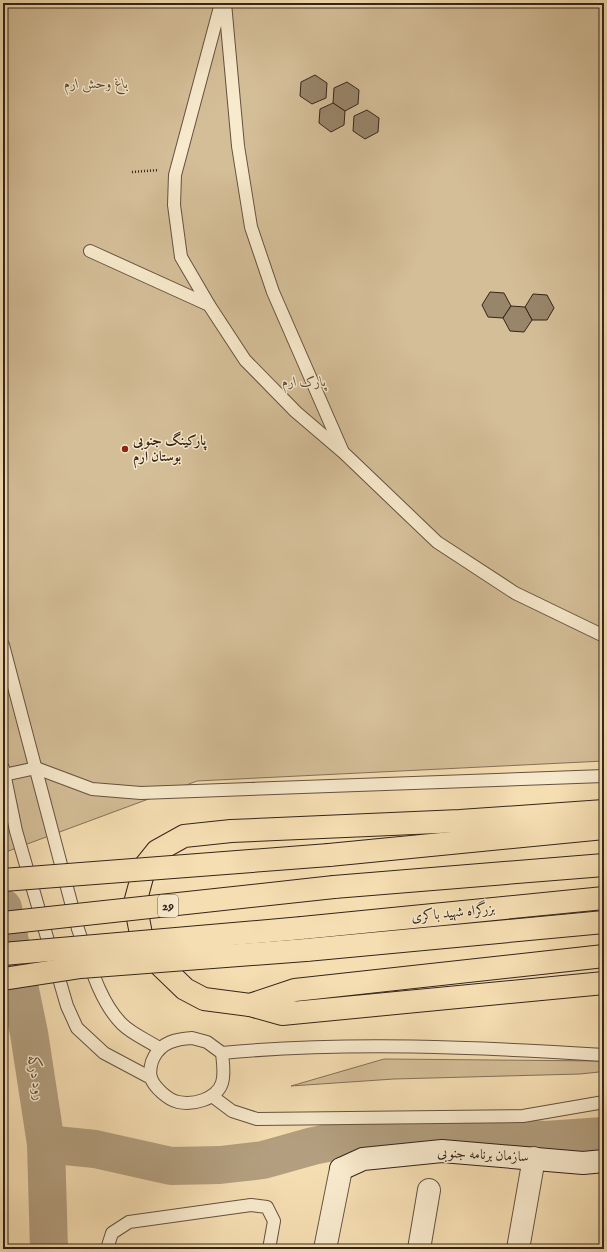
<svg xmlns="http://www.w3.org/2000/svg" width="607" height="1252" font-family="'IM FELL English',Amiri,serif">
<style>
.green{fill:#d4be98;stroke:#84715a}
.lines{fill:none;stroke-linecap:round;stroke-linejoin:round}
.river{stroke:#b39f7f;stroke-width:38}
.building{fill:#98856a;stroke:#34241b}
.lane-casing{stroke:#645241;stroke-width:14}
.street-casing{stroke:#645241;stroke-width:24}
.secondary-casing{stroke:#34241b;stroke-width:24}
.highway-casing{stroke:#34241b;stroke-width:24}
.path{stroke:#34241b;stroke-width:2.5;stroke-dasharray:1 2;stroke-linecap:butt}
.lane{stroke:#f8eacd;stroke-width:12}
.street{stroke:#f8eacd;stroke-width:22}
.secondary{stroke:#f8eacd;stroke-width:22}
.highway{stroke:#f5deb2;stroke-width:22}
.highway-bridge-casing{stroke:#34241b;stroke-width:24;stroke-linecap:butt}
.highway-bridge{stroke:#f5deb2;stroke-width:22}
.poi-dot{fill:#8f2418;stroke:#f8eacd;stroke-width:1.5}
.labels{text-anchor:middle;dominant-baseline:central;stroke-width:3;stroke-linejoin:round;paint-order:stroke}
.shield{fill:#f8eacd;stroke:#6f5f50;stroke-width:1}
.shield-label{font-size:13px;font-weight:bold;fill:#34241b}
.park-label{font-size:14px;font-style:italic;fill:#5c4a3a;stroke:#f8eacd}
.poi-label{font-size:14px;font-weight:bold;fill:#34241b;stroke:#f8eacd;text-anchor:start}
.street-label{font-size:14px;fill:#34241b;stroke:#f8eacd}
.water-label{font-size:15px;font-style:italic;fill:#604f3e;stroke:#f8eacd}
</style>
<rect width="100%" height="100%" fill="#f5deb2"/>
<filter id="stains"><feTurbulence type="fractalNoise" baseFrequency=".005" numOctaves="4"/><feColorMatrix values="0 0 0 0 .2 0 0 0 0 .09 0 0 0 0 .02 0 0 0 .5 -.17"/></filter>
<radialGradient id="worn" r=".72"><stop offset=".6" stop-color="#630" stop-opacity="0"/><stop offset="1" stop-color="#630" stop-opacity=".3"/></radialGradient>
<!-- green -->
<g class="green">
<path d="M3 3H604V761L197 781 3 853Z"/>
<path d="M384 1059 604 1061V1065L599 1072 580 1074 394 1079 291 1086Z"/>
</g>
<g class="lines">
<!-- river -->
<g class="river">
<path d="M3 908 29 1033 46 1144 49 1249"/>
<path d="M46 1144 95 1149 171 1166 220 1165 263 1160 313 1146 377 1133 418 1131 545 1140 604 1136"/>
</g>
</g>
<!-- building -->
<g class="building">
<path d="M315 75 327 83 326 98 312 104 300 96 301 82Z"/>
<path d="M347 82 359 90 358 104 345 111 333 103 334 88Z"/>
<path d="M333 103 345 111 344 125 331 132 319 123 320 109Z"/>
<path d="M367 110 379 118 378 132 365 139 353 131 354 116Z"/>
<path d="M490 292 504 293 511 306 503 318 488 317 482 305Z"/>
<path d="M533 294 547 295 554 308 547 320H532L525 307Z"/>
<path d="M511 306 525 307 532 320 524 332 510 331 503 318Z"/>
</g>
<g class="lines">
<defs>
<g id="lane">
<path d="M225 3 238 146 251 227 273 292 342 450"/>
<path d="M90 251 209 305 245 360 296 412 344 453 437 542 515 593 604 636"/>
<path d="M209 305 181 257 174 205 175 175 221 3"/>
<path d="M3 645 78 929C89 960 98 1000 122 1024 132 1034 147 1040 159 1048"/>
<path d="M3 768 16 831 67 1006 77 1028 104 1053 151 1078"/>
<path d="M4 775 36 768 92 789 141 793 604 776"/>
<path d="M192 1038 207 1042 222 1053C223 1063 225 1074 222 1083 216 1100 193 1105 178 1102 168 1100 154 1087 151 1078 149 1072 151 1062 154 1057 162 1042 176 1039 192 1038Z"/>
<path d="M222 1053C349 1041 476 1047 604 1055"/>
<path d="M212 1096 232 1111 257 1119 523 1116 604 1102"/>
<path d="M107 1249 112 1233 129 1222 251 1205 267 1207 274 1221 269 1249"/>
</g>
<g id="street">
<path d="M325 1249 341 1169"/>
<path d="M419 1249 429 1190"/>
<path d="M518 1249 534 1158"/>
</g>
<path id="secondary" d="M341 1169 363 1159 442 1151 583 1163 604 1161"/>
<g id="highway">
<path d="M604 811 460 821 231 831 184 836 157 851 145 866 135 903 142 939 158 963 185 989 204 999 250 1005 295 990 604 956"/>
<path d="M329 855 604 828"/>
<path d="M334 887 604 865"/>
<path d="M302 928 604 898"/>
<path d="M306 950 604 922"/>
<path d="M250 1005 282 1014 604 983"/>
</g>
</defs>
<!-- lane casing -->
<use href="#lane" class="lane-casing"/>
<!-- street casing -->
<use href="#street" class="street-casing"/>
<!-- secondary casing -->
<use href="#secondary" class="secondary-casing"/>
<!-- highway casing -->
<use href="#highway" class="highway-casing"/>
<!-- path -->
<path class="path" d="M132 172 159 170"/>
<!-- lane -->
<use href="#lane" class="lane"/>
<!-- street -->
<use href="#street" class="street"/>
<!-- secondary -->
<use href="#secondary" class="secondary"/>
<!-- highway -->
<use href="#highway" class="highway"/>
<defs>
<g id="highway-bridge">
<path d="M3 880 329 855"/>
<path d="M3 923 334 887"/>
<path d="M3 954 302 928"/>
<path d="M3 979 81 967 306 950"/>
</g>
</defs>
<!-- highway-bridge casing -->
<use href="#highway-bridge" class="highway-bridge-casing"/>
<!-- highway-bridge -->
<use href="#highway-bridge" class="highway-bridge"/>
</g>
<!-- markers -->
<circle class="poi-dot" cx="125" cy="449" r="4"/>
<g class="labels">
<!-- shield labels -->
<rect class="shield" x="158" y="895" width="20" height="22" rx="3"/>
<g class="shield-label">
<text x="168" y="906">29</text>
</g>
<!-- park labels -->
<g class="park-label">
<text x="96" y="84">باغ وحش ارم</text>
<text x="304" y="382">پارک ارم</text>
</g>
<!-- poi labels -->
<g class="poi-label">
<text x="133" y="441">پارکینگ جنوبی<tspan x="133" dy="16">بوستان ارم</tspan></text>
</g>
<!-- street labels -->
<g class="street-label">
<text transform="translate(453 913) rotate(-6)">بزرگراه شهید باکری</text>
<text transform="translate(483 1155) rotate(3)">سازمان برنامه جنوبی</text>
</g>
<!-- water labels -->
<g class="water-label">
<text transform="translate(36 1078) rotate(81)">رود درکه</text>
</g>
</g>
<!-- margin -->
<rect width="607" height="1252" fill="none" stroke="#f5deb2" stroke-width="16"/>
<rect x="4" y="4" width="599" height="1244" fill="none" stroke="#34241b" stroke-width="2"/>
<rect x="8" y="8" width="591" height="1236" fill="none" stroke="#34241b"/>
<rect width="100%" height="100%" filter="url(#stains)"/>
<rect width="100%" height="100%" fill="url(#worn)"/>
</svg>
